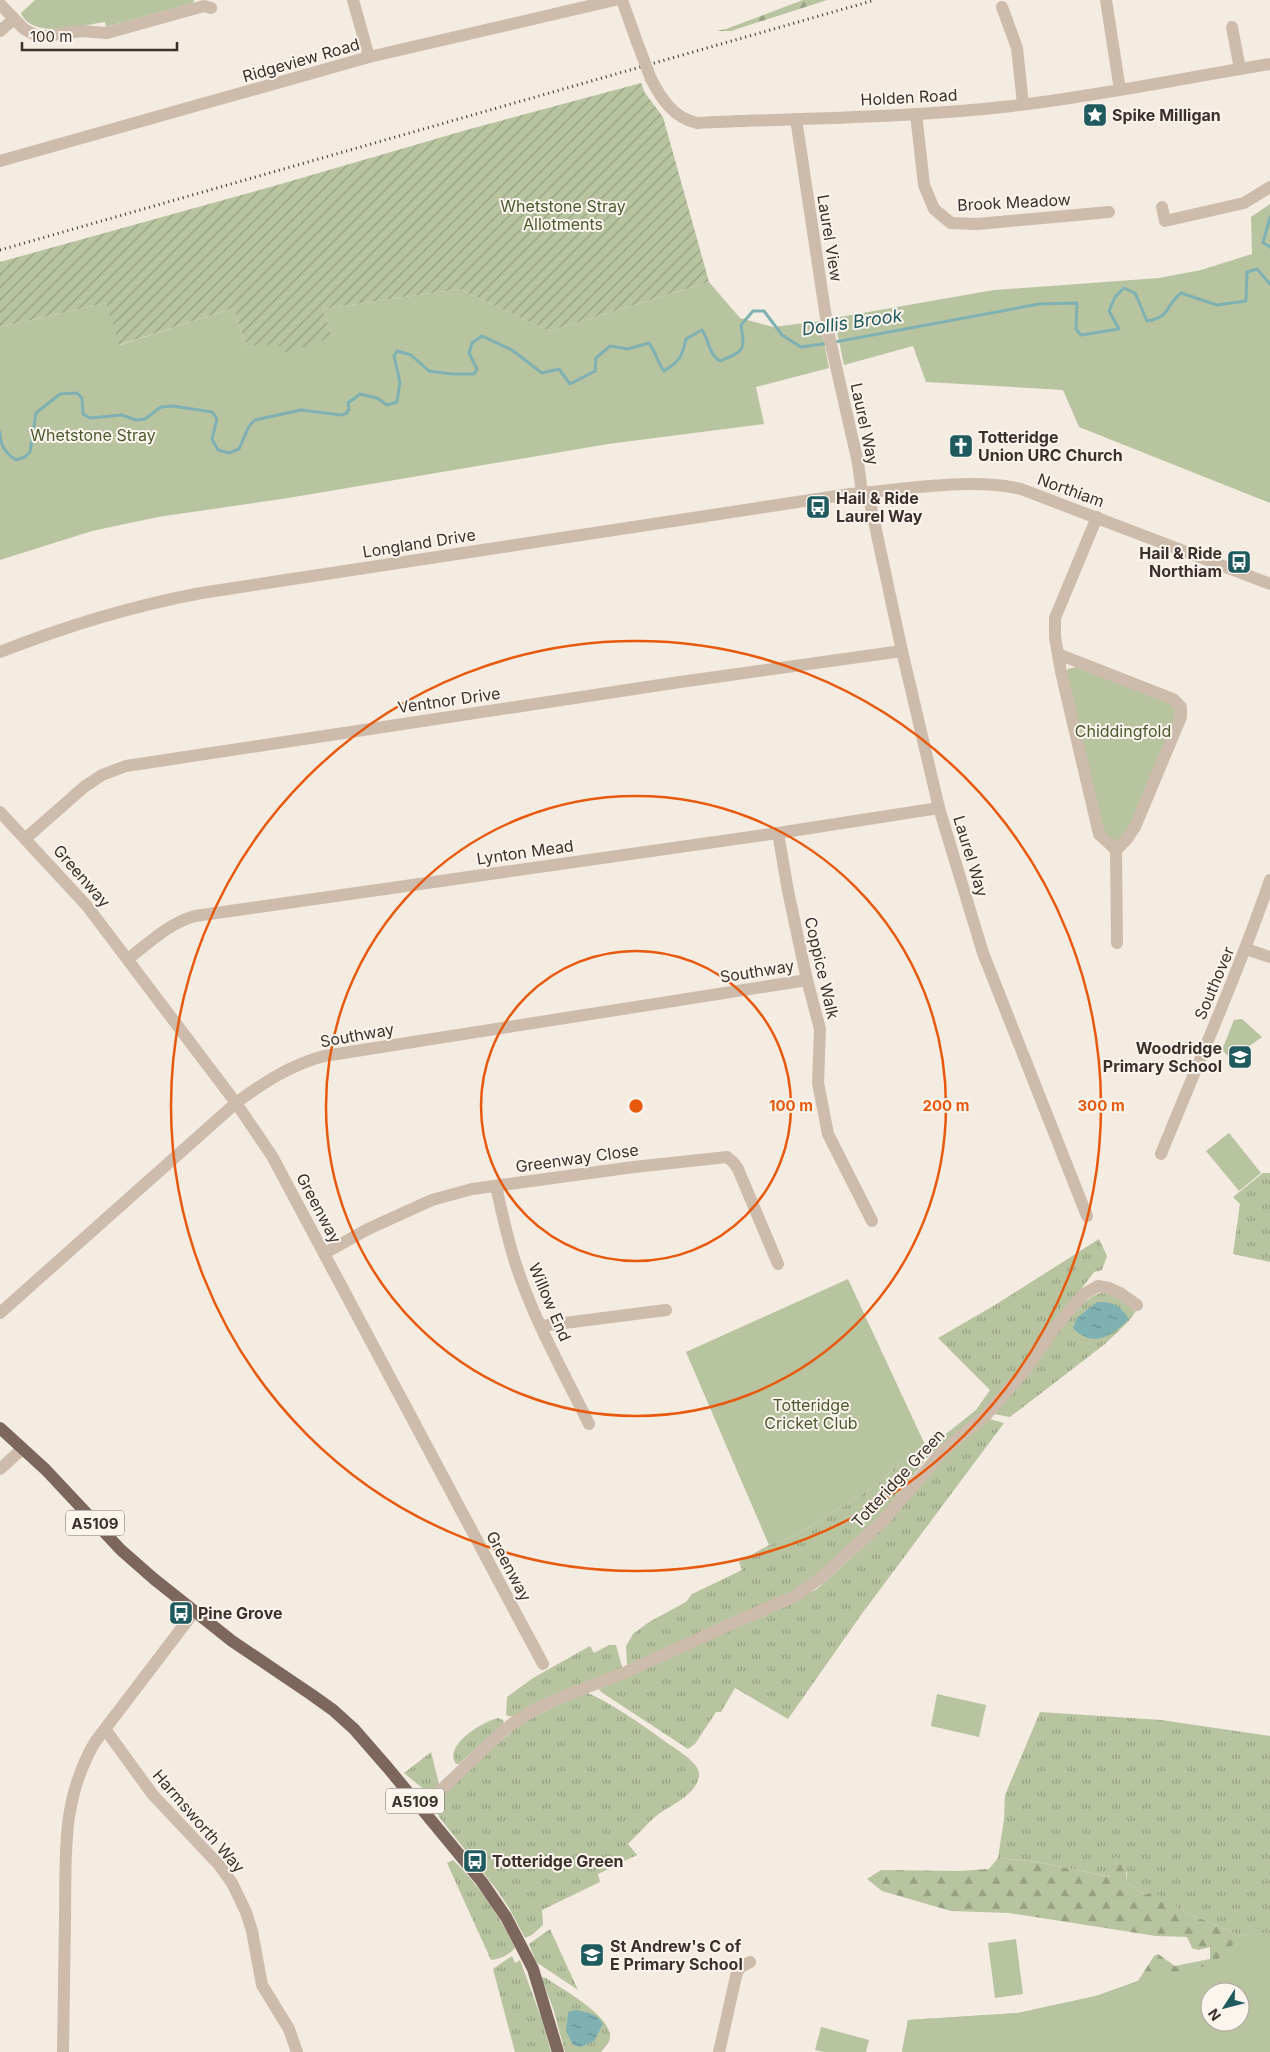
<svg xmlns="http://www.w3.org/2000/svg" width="1270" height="2052" font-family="Inter,sans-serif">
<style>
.grass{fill:url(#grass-tufts)}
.forest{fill:url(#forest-firs)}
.park{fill:#b8c4a0;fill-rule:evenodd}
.garden{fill:url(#garden-furrows)}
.water{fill:url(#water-ripples)}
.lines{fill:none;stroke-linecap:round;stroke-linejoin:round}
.stream{stroke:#7fb0b2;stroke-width:3}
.minor{stroke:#cdbbac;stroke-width:12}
.major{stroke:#7d675c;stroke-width:12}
.rail{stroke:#3b302b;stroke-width:3;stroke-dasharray:1 4;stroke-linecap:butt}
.minor-bridge{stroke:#cdbbac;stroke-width:12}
.ring{fill:none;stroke:#e8590c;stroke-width:2.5}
.labels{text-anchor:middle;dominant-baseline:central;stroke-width:4;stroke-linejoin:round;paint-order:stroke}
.shield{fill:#fbf5ee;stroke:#756b66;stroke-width:1}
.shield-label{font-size:15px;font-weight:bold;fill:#3b302b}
.street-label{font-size:16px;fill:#3b302b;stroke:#fbf5ee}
.poi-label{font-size:16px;font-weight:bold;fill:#3b302b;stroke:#fbf5ee;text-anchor:start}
.park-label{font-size:16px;fill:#4a5a2e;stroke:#fbf5ee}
.water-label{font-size:18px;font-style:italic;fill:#1f5a5e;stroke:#fbf5ee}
.centre{fill:#e8590c;stroke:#fbf5ee;stroke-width:2.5}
.ring-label{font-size:15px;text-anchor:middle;font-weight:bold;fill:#e8590c;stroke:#fbf5ee;stroke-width:4;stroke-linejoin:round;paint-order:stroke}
</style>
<defs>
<pattern id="grass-tufts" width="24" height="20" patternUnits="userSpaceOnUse" patternTransform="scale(1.25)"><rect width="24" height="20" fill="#b8c4a0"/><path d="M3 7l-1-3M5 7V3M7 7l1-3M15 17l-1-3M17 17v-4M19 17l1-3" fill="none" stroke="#97a083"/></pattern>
<pattern id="forest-firs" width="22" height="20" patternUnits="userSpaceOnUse" patternTransform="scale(1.25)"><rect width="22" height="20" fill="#b8c4a0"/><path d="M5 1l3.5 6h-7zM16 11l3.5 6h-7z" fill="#97a083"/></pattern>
<pattern id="garden-furrows" width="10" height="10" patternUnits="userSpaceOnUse" patternTransform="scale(1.25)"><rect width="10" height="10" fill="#b8c4a0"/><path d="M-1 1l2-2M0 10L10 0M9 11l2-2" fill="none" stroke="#97a083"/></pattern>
<pattern id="water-ripples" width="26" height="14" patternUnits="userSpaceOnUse" patternTransform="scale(1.25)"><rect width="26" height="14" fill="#7fb0b2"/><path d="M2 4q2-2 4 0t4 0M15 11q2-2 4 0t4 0" fill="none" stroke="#699091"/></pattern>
</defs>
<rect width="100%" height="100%" fill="#f4ebe1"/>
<!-- grass -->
<g class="grass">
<path d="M1263 1173H1270V1262L1233 1254 1240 1204 1233 1197Z"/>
<path d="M1099 1239 1107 1256 1102 1270 1094 1272 1034 1352 982 1411 927 1458 879 1518 801 1588 629 1667 627 1664 626 1646 633 1634 649 1622 686 1602 692 1594 742 1570 739 1562 769 1545 795 1536 874 1487 899 1464 927 1449 976 1410 990 1390 938 1338 995 1305Z"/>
<path d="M1100 1293C1114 1292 1126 1302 1136 1311L1128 1322 1105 1344 1010 1417 994 1414C1016 1385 1069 1303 1100 1293Z"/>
<path d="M986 1418 1004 1423 861 1615 788 1719 735 1688 721 1712H716L695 1744 688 1749 601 1692 599 1689 817 1589 871 1540 923 1477Z"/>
<path d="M609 1645H616L623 1670 513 1717 506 1715 507 1697 533 1678 590 1646 594 1653Z"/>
<path d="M588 1693C616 1706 641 1724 666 1742 676 1749 688 1756 696 1766 699 1770 700 1775 698 1780 691 1799 669 1805 655 1817 646 1825 637 1835 628 1844L637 1855 598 1874 600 1882 542 1910 543 1925 532 1935 525 1938 509 1908 497 1890 439 1817 436 1806 446 1790 520 1724 580 1694Z"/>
<path d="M1040 1712 1161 1720 1270 1736V1933L1241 1936 1145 1895 1127 1883V1872L1111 1877 1037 1862 998 1858 1004 1819 1005 1795Z"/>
<path d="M498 1718 503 1720 504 1723 459 1764H456C443 1745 482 1722 498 1718Z"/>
<path d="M431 1752 439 1784 434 1789 426 1791 404 1773Z"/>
<path d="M453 1860C479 1885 499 1915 515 1948 509 1955 500 1959 491 1960L447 1863Z"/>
<path d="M550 1929 578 1990 536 1962 529 1944Z"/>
<path d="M512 1956 515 1963 520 1960 542 2020 551 2052H515L493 1969Z"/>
<path d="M541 1977 546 1978C562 1989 608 2014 610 2035 611 2042 605 2047 601 2052H565L553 2008Z"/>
</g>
<!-- forest -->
<g class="forest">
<path d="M803 0H827L731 31H717L726 29Z"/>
<path d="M1116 1857 1125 1860 1127 1883 1145 1895 1152 1892 1174 1901 1178 1909 1241 1936 1270 1933 1207 1979 902 2052 908 2020 1018 2013 1096 1996 1138 1981 1154 1956 1158 1954 1175 1966 1210 1959V1947L1198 1950 1192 1948 1187 1937 1156 1936 1009 1913 951 1911 882 1891 867 1879 881 1870 958 1871 989 1869 998 1858 1037 1862 1110 1877V1867Z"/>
</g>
<!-- park -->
<g class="park">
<path d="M35 0H194L193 3 106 27 105 22C83 25 32 40 21 13Z"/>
<path d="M1270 204V503L1079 427 1063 390 926 382 913 346 844 365 834 318 994 290 1159 278 1201 270 1252 254 1251 217Z"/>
<path d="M709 282 740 318 773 327 820 321 829 368 756 387 764 424 608 444 288 498 158 517 92 531 0 560V327L106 303 120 345 233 308 247 346 332 337 323 309 459 289 549 331Z"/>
<path d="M1076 667 1170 702 1175 708 1177 716 1135 821 1118 842 1107 838 1101 829 1065 673 1068 669Z"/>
<path d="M1242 1019 1262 1037 1231 1059 1222 1050 1234 1020Z"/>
<path d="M1229 1133 1261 1173 1239 1191 1206 1151Z"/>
<path d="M848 1279 927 1449 899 1464 874 1487 795 1536 769 1545 686 1352Z"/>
<path d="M937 1694 986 1705 979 1737 931 1726Z"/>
<path d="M1270 1933V2052H902L908 2020 1018 2013 1096 1996 1138 1981 1214 1964 1241 1936ZM1210 1992H1240V2022H1210Z"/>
<path d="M1016 1939 1023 1994 995 1998 988 1943Z"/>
<path d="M821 2027 869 2040 866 2052H824L815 2050Z"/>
</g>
<!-- garden -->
<path class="garden" d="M641 83 645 93 663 117 709 282 549 331 459 289 323 309 332 337 286 353 278 344 247 346 233 308 119 345 106 303 0 327V262L267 188 470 129Z"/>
<!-- water -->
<g class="water">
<path d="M1097 1302C1115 1302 1119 1305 1129 1319 1112 1336 1093 1349 1073 1328L1077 1318Z"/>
<path d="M575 2010C586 2012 597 2013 603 2024L594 2041 581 2047 573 2045 566 2031 568 2012Z"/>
</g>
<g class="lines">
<!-- stream -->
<g class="stream">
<path d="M1270 217 1263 243 1270 247"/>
<path d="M835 342 1039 304 1077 303 1076 329 1081 335 1119 329 1109 311 1115 297 1124 288 1135 293 1147 321C1172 316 1164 307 1181 293L1217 305 1246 301 1247 272 1257 269 1270 284"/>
<path d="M0 432C0 445 5 453 16 460L25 457 30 452 36 413 60 394 77 393 82 398 83 414 90 418 122 415 136 420 145 419 161 407 173 406 212 412 217 419 212 439 218 450 229 453 239 449 249 426 255 420 301 410 341 415 347 413 349 409 348 403 360 394 377 398 387 405 397 402 400 382 394 356 397 351 411 355 429 371 452 374H474L477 369 469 353 472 343 482 336 512 350 542 373 559 369 570 384 595 371 596 358 610 346 628 349 649 343C656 352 657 362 664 371 680 361 682 357 686 339L702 330C709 340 709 355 720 361 745 351 745 350 741 325L753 311H764L782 335 801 347 829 343"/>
</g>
<!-- minor -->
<g class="minor">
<path d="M353 0 369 57"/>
<path d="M622 0 637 42"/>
<path d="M1106 0 1120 90"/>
<path d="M0 4 24 29 35 35 45 36 81 31 107 33 204 6 211 8"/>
<path d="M1002 7 1017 48 1023 104"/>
<path d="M1232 27 1240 69"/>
<path d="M0 31 14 19"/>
<path d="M651 79C662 100 674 118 697 123 802 118 908 118 1012 106 1098 96 1184 78 1270 64"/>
<path d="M916 114 924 185 934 209 951 223 977 224 1109 212"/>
<path d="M796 119 828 331 858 463 862 493"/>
<path d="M0 161 369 57 615 0"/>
<path d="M1162 207 1165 221 1244 203 1270 187"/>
<path d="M868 493 902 651 939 808 983 953 1087 1216"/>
<path d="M1097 517 1055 618V637L1061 672 1099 834 1116 850 1117 943"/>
<path d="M0 652C66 626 132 606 201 593L850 494C903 490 969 477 1021 489L1270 584"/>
<path d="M1058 654 1173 699 1181 707V717L1135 827 1127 839 1116 850"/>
<path d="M0 812 87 906 236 1103 272 1156 543 1664"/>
<path d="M778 833 788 891 807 980 820 1029 818 1083 828 1134 872 1221"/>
<path d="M26 838 84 787 102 775 126 766 680 682 902 651"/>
<path d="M1246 949 1270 957"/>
<path d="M128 959C149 943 169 923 195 916L778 833 939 808"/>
<path d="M1161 1154C1198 1063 1238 973 1270 880"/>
<path d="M496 1186C502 1214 508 1241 517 1268 535 1322 564 1373 589 1424"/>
<path d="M325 1253 368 1229 432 1200 472 1189 634 1167 727 1157 733 1162 738 1169 778 1264"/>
<path d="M0 1313 236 1103C263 1083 290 1065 324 1056L807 980"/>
<path d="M541 1326 666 1310"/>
<path d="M0 1469 22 1449"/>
<path d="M105 1729 153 1795 219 1865 232 1883 246 1912 252 1931 262 1985 289 2029 297 2052"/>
<path d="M422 1808 505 1729C541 1701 585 1689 626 1672 682 1647 737 1620 794 1597L819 1579 882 1522 941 1453 986 1415 1026 1369 1055 1327 1084 1294 1098 1286 1109 1288 1120 1293 1137 1305"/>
<path d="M63 2052C64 2008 64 1963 65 1919 66 1854 61 1800 95 1742L194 1612"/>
<path d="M719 2052 737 1972 741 1967 750 1962"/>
</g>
<!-- major -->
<path class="major" d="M0 1428 46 1470 121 1550 154 1579 232 1641 312 1695 333 1710 354 1729 388 1768 482 1882 506 1917 533 1969 558 2052"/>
<!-- rail -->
<path class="rail" d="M0 250 875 0"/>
<!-- minor-bridge -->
<path class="minor-bridge" d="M637 42 651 79"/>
</g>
<!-- distance rings -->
<g class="ring">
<circle cx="636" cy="1106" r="155"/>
<circle cx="636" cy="1106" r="310"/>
<circle cx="636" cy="1106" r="465"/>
</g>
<!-- icons -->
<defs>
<symbol id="sight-square" viewBox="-11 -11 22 22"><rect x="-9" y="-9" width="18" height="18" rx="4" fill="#1f5a5e" stroke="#fbf5ee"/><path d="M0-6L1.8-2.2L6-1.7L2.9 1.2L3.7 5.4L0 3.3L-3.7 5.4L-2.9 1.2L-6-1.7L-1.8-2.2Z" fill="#fff"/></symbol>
<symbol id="church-square" viewBox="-11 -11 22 22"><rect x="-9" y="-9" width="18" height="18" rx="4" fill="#1f5a5e" stroke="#fbf5ee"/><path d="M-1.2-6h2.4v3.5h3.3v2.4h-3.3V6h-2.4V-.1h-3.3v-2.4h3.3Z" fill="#fff"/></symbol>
<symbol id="bus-square" viewBox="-11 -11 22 22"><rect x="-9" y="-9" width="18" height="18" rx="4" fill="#1f5a5e" stroke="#fbf5ee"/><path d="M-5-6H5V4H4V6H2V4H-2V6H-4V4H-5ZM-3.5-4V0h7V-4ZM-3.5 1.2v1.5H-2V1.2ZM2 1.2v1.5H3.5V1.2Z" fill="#fff"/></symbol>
<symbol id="school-square" viewBox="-11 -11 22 22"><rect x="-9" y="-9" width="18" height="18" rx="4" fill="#1f5a5e" stroke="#fbf5ee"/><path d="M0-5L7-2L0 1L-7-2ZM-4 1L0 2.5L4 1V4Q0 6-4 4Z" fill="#fff"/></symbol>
</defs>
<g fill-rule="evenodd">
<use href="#sight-square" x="1081" y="101" width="28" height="28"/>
<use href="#church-square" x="947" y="432" width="28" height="28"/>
<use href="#bus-square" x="804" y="493" width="28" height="28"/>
<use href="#bus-square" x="1225" y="548" width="28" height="28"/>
<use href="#school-square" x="1226" y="1043" width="28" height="28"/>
<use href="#bus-square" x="167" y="1599" width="28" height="28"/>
<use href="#bus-square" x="461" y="1847" width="28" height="28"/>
<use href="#school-square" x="578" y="1941" width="28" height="28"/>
</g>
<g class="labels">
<!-- shield labels -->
<g class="shield">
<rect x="66" y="1510.5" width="58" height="25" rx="4"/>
<rect x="386" y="1788.5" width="58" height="25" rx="4"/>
</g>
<g class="shield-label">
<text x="95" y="1523">A5109</text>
<text x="415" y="1801">A5109</text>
</g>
<!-- street labels -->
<g class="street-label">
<text transform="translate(301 60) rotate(-16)">Ridgeview Road</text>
<text transform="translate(909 97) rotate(-3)">Holden Road</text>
<text transform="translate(1014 202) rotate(-3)">Brook Meadow</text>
<text transform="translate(830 238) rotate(81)">Laurel View</text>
<text transform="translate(865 424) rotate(78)">Laurel Way</text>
<text transform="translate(1071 490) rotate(20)">Northiam</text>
<text transform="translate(419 543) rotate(-9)">Longland Drive</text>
<text transform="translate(449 700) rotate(-8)">Ventnor Drive</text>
<text transform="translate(525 852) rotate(-8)">Lynton Mead</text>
<text transform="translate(971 856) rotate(73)">Laurel Way</text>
<text transform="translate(82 876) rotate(49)">Greenway</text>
<text transform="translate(822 968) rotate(77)">Coppice Walk</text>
<text transform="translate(757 971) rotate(-9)">Southway</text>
<text transform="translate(1214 983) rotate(-67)">Southover</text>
<text transform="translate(357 1035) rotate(-10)">Southway</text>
<text transform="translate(577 1158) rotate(-8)">Greenway Close</text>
<text transform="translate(319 1208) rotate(62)">Greenway</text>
<text transform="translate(550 1302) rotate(67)">Willow End</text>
<text transform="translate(898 1478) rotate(-47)">Totteridge Green</text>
<text transform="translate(509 1566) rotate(62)">Greenway</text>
<text transform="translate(199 1821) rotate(49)">Harmsworth Way</text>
</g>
<!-- poi labels -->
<g class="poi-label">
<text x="1112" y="115">Spike Milligan</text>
<text x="978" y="437">Totteridge<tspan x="978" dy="18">Union URC Church</tspan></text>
<text x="836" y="498">Hail &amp; Ride<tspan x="836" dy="18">Laurel Way</tspan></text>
<text x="1222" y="553" text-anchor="end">Hail &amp; Ride<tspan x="1222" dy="18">Northiam</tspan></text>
<text x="1222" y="1048" text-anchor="end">Woodridge<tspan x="1222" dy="18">Primary School</tspan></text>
<text x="198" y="1613">Pine Grove</text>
<text x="492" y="1861">Totteridge Green</text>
<text x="610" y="1946">St Andrew's C of<tspan x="610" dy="18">E Primary School</tspan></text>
</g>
<!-- park labels -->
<g class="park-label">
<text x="563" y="206">Whetstone Stray<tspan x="563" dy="18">Allotments</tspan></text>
<text x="93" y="435">Whetstone Stray</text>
<text x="1123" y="731">Chiddingfold</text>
<text x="811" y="1405">Totteridge<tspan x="811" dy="18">Cricket Club</tspan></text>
</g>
<!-- water labels -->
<g class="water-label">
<text transform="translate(852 322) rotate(-8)">Dollis Brook</text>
</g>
</g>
<circle cx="636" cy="1106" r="8" class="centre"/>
<g class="ring-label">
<text x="791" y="1111">100 m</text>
<text x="946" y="1111">200 m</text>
<text x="1101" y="1111">300 m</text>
</g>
<!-- north arrow -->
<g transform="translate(1225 2007) rotate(234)"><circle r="24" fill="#fbf5ee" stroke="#aea6a0"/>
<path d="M0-4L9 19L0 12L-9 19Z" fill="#1f5a5e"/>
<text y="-8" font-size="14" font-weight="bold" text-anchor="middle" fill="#3b302b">N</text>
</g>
<!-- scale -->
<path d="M22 42v8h155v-8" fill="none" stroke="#3b302b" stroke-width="2.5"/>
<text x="30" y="42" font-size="15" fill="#3b302b" stroke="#fbf5ee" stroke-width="4" paint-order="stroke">100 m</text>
</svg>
